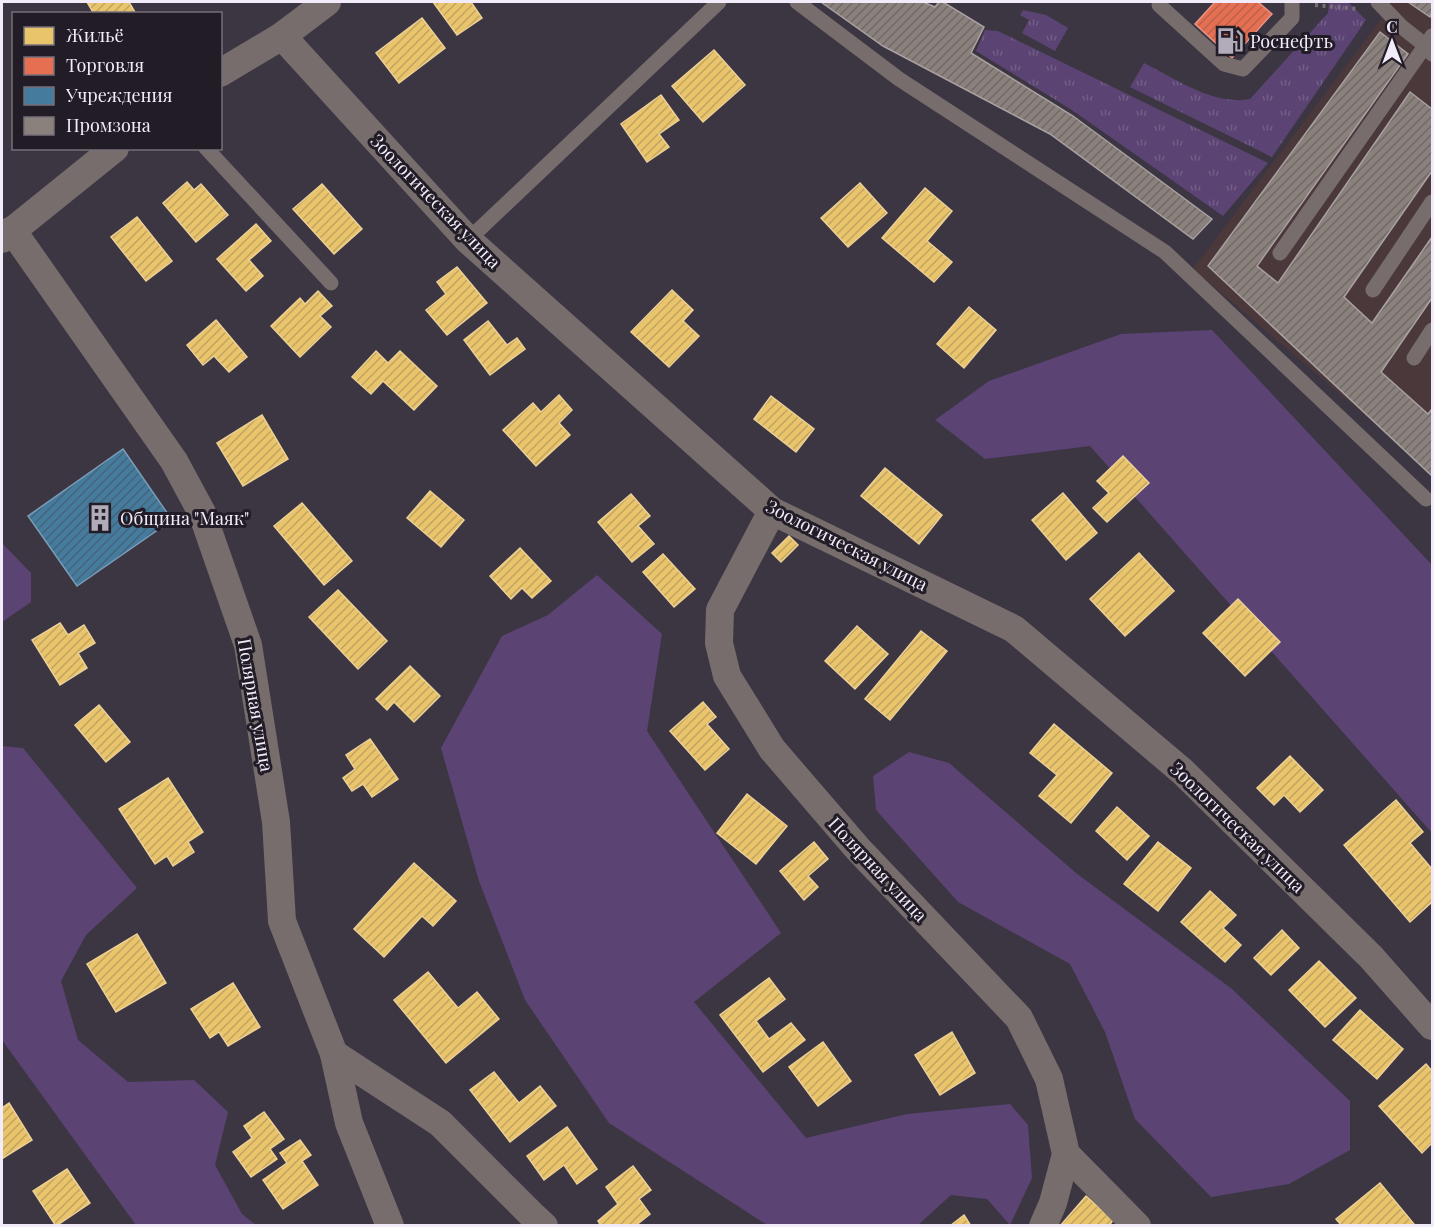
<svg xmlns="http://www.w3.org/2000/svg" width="1434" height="1227" font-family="'Playfair Display',serif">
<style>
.industrial{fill:#4b383b}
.grass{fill:url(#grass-tufts)}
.garden{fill:#5b4373}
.homes{fill:url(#homes-hatch);stroke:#ecd095;stroke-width:1.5}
.shops{fill:url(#shops-hatch);stroke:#ea9484;stroke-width:1.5}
.public{fill:url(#public-hatch);stroke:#799db9;stroke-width:1.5}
.industry{fill:url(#industry-hatch);stroke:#a9a1a2;stroke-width:1.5}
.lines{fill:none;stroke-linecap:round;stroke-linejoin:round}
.path{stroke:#787073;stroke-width:4;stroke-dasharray:3 4.5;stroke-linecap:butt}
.lane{stroke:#776d6d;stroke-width:15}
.street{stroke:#776d6d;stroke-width:28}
.labels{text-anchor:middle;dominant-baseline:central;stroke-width:6;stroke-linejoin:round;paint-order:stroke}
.poi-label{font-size:18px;fill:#f2ebfa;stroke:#211c26;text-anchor:start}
.street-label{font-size:18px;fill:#f2ebfa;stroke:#211c26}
</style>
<defs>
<pattern id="grass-tufts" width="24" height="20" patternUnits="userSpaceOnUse" patternTransform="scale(1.5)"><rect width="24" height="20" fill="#5b4373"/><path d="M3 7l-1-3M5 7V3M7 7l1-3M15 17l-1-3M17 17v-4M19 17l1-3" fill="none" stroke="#735e88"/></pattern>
<pattern id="homes-hatch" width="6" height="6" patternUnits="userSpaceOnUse" patternTransform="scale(1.5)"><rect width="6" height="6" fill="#e9c46a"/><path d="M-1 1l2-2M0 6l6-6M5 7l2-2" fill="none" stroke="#c1a462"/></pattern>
<pattern id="shops-hatch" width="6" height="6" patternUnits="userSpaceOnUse" patternTransform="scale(1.5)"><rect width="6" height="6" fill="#e76f51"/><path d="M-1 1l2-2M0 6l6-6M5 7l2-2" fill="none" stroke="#b8634f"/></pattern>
<pattern id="public-hatch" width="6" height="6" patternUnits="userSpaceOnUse" patternTransform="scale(1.5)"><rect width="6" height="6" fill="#457b9d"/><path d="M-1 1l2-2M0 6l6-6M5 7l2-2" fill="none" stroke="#476378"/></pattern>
<pattern id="industry-hatch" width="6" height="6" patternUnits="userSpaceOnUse" patternTransform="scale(1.5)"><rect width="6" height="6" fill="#8a817c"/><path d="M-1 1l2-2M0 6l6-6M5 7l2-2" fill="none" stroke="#706968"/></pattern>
</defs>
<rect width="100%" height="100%" fill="#3c3643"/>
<!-- industrial -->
<path class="industrial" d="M1394 2H1432V472L1193 269Z"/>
<!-- grass -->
<g class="grass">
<path d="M1329 2H1348L1366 20 1272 157 1130 87 1144 63C1176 79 1214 106 1250 99L1328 13Z"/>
<path d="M1023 10 1046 15 1068 28 1055 51 1022 33 1029 20 1020 15Z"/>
<path d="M985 30 998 31 1268 163 1223 216 1072 110 976 51Z"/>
</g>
<!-- garden -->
<g class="garden">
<path d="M1212 330 1432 565V833L1090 446 985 459 935 420 989 381 1121 334Z"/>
<path d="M2 543 31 573V602L2 622Z"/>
<path d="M597 575 662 634 647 731 781 933 694 1002 806 1138 907 1114 1010 1104 1028 1125 1032 1178 1010 1225 987 1199 951 1195 918 1225H767L609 1123 525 1000 479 881 441 748 502 636 548 615Z"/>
<path d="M2 746 23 748 137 888 86 935 61 981 78 1040 128 1082 194 1080 228 1112 215 1165 242 1214 256 1225H136L2 1040Z"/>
<path d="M909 752 949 763 1076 873 1232 989 1350 1101V1150L1289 1184 1211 1197 1135 1119 1105 1032 1070 964 958 902 876 810 873 776Z"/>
</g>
<!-- homes -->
<g class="homes">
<path d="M87 2H129L136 14H94Z"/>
<path d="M433 2H471L482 18 457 35Z"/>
<path d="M422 18 445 48 399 83 376 53Z"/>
<path d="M714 50 745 85 703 122 672 86Z"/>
<path d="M661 95 679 120 659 134 669 147 647 162 621 124Z"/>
<path d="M187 182 194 190 201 184 228 215 196 242 163 203Z"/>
<path d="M860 183 887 213 848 247 821 218Z"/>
<path d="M322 184 362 229 334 254 293 209Z"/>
<path d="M925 188 952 211 927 241 952 262 934 282 882 238Z"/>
<path d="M137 217 172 261 146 281 111 237Z"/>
<path d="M256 224 271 241 249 260 263 276 246 291 217 259Z"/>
<path d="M457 267 487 303 447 335 426 310 446 294 437 282Z"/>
<path d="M672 290 693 310 683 321 699 336 669 367 631 332Z"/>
<path d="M318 291 332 306 320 316 331 327 300 357 271 326 300 298 305 304Z"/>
<path d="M969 307 996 330 964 368 937 344Z"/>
<path d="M216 320 247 357 229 372 214 356 203 365 187 345Z"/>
<path d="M488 321 507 345 517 338 525 349 490 375 464 340Z"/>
<path d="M376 351 388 363 400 351 437 386 414 410 383 381 371 394 352 377Z"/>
<path d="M559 395 572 410 559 423 570 435 536 466 503 430 533 403 541 412Z"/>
<path d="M771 396 814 429 796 452 754 419Z"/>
<path d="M262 415 288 459 243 486 217 443Z"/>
<path d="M1123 456 1149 483 1107 522 1093 508 1109 493 1097 481Z"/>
<path d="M885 468 942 515 919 544 861 496Z"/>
<path d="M430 491 464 520 441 547 407 518Z"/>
<path d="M1063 493 1097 533 1066 560 1032 520Z"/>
<path d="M631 494 650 516 638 526 654 544 632 562 598 522Z"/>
<path d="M302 503 352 561 324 585 274 526Z"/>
<path d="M789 536 798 545 781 562 772 553Z"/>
<path d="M520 548 551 581 532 598 522 588 511 599 490 576Z"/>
<path d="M1139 553 1174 591 1125 636 1090 599Z"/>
<path d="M663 554 695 589 674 607 643 572Z"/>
<path d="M338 590 387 641 358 669 309 617Z"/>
<path d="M1238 599 1280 642 1245 676 1203 633Z"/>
<path d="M60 623 68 635 84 625 95 643 78 653 87 668 60 685 32 640Z"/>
<path d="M857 626 888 654 855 689 825 661Z"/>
<path d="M921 631 947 651 890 720 865 699Z"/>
<path d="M410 666 440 696 414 722 394 702 387 710 376 699Z"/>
<path d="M703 702 716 717 707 724 729 749 705 770 670 731Z"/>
<path d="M99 705 130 742 106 762 75 725Z"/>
<path d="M1054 724 1112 773 1071 823 1039 796 1057 775 1030 753Z"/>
<path d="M370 739 398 779 372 797 363 784 352 791 343 778 355 769 346 755Z"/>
<path d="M1290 756 1323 790 1300 812 1284 795 1274 805 1257 788Z"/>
<path d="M168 778 203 832 188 842 194 852 173 866 167 856 155 864 119 809Z"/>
<path d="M747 794 787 826 756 864 717 833Z"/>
<path d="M1396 800 1423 832 1410 843 1432 869V902L1410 922 1344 845Z"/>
<path d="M1117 807 1149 836 1127 860 1096 831Z"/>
<path d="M814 842 828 859 808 876 818 887 804 900 780 871Z"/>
<path d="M1158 842 1191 868 1158 911 1124 884Z"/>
<path d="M414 863 456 901 433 926 422 916 384 957 354 929Z"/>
<path d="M1210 891 1236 915 1223 928 1241 945 1225 962 1181 922Z"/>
<path d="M1282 930 1299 948 1271 975 1254 958Z"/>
<path d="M137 934 166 983 116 1012 87 964Z"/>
<path d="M1319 961 1356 998 1325 1027 1289 990Z"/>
<path d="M428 972 458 1008 477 992 499 1019 446 1063 394 1000Z"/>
<path d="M769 978 785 999 756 1021 769 1039 791 1023 805 1040 763 1072 720 1015Z"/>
<path d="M233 983 260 1027 228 1046 219 1032 210 1038 191 1009Z"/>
<path d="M1360 1010 1403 1049 1377 1079 1333 1040Z"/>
<path d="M952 1032 975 1073 940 1095 915 1055Z"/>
<path d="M823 1042 851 1081 818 1106 789 1067Z"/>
<path d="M1426 1064 1432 1071V1143L1422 1153 1379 1106Z"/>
<path d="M494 1072 519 1103 540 1086 556 1106 510 1142 470 1090Z"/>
<path d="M9 1103 32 1140 3 1158 2 1155V1108Z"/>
<path d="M264 1112 284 1139 270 1149 277 1159 251 1177 233 1152 252 1138 244 1126Z"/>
<path d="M567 1127 597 1169 577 1184 564 1165 544 1180 527 1156Z"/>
<path d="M300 1140 311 1155 302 1161 318 1185 283 1209 263 1180 287 1163 280 1153Z"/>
<path d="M633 1166 651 1190 639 1199 650 1214 635 1226H601L598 1221 618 1204 606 1187Z"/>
<path d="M67 1169 90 1203 56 1226 33 1191Z"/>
<path d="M1380 1183 1414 1224 1413 1226H1342L1336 1219Z"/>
<path d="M1086 1196 1113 1220 1109 1226H1060Z"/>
<path d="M964 1215 971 1226H950Z"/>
</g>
<!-- shops -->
<path class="shops" d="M1215 2H1258L1272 14 1232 58 1195 24Z"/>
<!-- public -->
<path class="public" d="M123 449 172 520 77 586 28 516Z"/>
<!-- industry -->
<g class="industry">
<path d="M821 2H923L935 7 939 2H943L984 27 971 53 1073 116 1212 219 1193 239 1050 134 883 46Z"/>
<path d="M1408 2H1432V13L1430 17Z"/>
<path d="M1380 32 1408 54 1257 266 1278 283 1410 92 1432 109V171L1344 297 1372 323 1432 237V298L1381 372 1428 414 1432 409V476L1208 266Z"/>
</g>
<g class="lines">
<!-- path -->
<path class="path" d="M1315 5 1358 9"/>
<!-- lane -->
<g class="lane">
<path d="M797 2 899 79 1165 252 1426 499"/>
<path d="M1378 2 1402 27 1426 46 1432 54"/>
<path d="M1159 5 1224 64 1243 69 1292 18V2"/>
<path d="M206 148 331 283"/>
<path d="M468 240 719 2"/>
<path d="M1280 253 1432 36"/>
<path d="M1373 290 1432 202"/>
<path d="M1414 358 1432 330"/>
</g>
<!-- street -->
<g class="street">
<path d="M282 36 468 240 772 511 1014 629 1183 772 1371 957 1432 1026"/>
<path d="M220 73 282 36 327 2"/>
<path d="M12 230 174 461 202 513 248 645 276 822 282 921 334 1054 349 1123 390 1226"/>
<path d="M2 239 115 148"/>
<path d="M772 511 720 610 719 643 727 676 772 749 858 849 1019 1018 1049 1079 1066 1154 1053 1203 1043 1226"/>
<path d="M334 1054 440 1123 531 1214 544 1226"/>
<path d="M1066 1154 1137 1226"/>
</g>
</g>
<!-- icons -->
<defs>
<symbol id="fuel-bare" viewBox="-9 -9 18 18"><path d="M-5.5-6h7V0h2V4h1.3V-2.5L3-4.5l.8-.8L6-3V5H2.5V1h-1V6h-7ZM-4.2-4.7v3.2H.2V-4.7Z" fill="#b2acba" stroke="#211c26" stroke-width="2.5" paint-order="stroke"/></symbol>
<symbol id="building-bare" viewBox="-9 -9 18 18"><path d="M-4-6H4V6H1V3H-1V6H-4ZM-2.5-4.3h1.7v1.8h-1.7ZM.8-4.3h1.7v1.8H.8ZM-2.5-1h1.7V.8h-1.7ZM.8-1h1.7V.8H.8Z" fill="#b2acba" stroke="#211c26" stroke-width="2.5" paint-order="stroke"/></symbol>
</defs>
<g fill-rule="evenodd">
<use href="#fuel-bare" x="1211" y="22" width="38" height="38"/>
<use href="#building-bare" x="81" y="499" width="38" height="38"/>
</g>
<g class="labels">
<!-- poi labels -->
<g class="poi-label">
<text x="1250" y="41">Роснефть</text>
<text x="120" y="518">Община "Маяк"</text>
</g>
<!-- street labels -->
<g class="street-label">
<text transform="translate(436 201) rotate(46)">Зоологическая улица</text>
<text transform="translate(847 545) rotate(27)">Зоологическая улица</text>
<text transform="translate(256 705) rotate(80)">Полярная улица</text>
<text transform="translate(1238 827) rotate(44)">Зоологическая улица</text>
<text transform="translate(878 869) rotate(47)">Полярная улица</text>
</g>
</g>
<!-- border -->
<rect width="1434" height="1227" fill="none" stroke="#f2ebfa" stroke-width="6"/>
<!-- legend -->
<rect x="12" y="12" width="210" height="138" fill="#211c26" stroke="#756f7b" stroke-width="1.5"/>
<rect x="24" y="27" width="30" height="18" fill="#e9c46a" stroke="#756f7b" stroke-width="1.5"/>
<text x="66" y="42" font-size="18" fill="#f2ebfa">Жильё</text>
<rect x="24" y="57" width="30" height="18" fill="#e76f51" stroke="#756f7b" stroke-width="1.5"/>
<text x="66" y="72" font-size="18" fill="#f2ebfa">Торговля</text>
<rect x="24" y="87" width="30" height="18" fill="#457b9d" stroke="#756f7b" stroke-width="1.5"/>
<text x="66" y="102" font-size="18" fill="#f2ebfa">Учреждения</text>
<rect x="24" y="117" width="30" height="18" fill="#8a817c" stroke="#756f7b" stroke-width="1.5"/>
<text x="66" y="132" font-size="18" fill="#f2ebfa">Промзона</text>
<!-- north arrow -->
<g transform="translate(1392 42)" stroke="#211c26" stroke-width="4.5" paint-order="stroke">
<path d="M0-4.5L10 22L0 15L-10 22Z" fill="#f2ebfa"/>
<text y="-9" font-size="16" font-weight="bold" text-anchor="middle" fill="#f2ebfa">С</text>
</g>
</svg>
